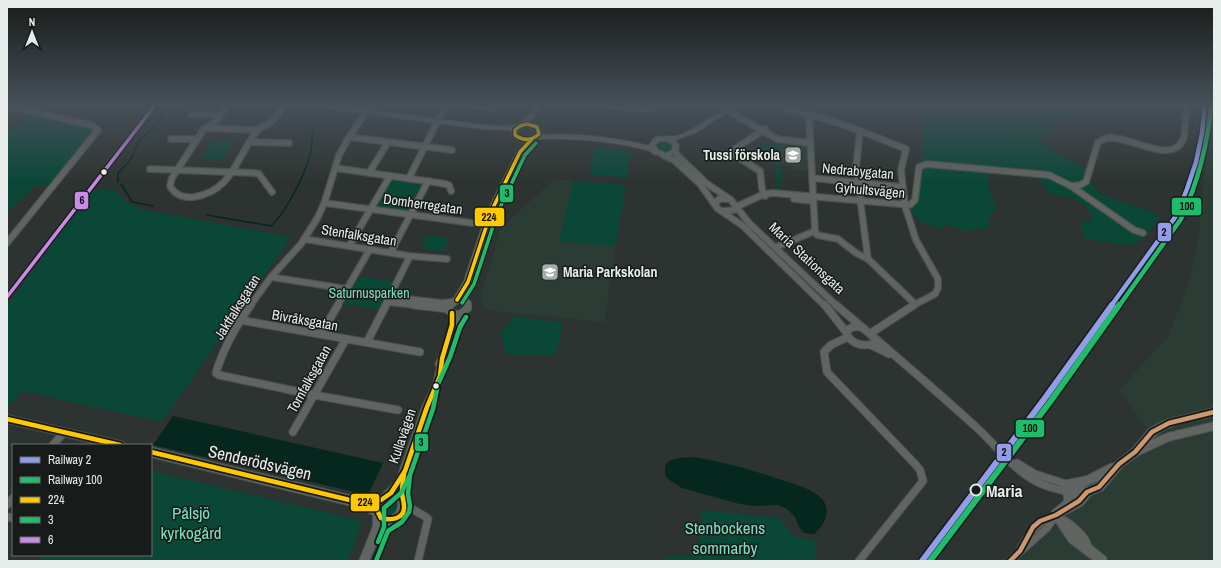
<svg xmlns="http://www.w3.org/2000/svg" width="1221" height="568" font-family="'Archivo Narrow',sans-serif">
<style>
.built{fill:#2b3c35}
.green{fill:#0a4737}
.water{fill:#05271d}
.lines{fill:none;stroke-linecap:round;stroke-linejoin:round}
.stream{stroke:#05271d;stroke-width:1.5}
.minor-far1-casing{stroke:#4c514f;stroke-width:8}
.minor-casing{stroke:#4c514f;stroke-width:9}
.tertiary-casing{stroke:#4c514f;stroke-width:2}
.minor-far1{stroke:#606562;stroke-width:5.5}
.minor{stroke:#606562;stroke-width:7}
.tertiary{fill:#606562;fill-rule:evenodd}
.bus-1-far1-casing{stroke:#171c1a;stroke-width:6}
.bus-1-casing{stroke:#171c1a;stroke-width:8}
.bus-2-far1-casing{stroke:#171c1a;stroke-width:6}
.bus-2-casing{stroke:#171c1a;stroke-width:8}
.bus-3-casing{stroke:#171c1a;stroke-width:6}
.bus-4-casing{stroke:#171c1a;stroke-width:8}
.bus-1-far1{stroke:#fec900;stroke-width:3.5}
.bus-1{stroke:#fec900;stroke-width:4.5}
.bus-2-far1{stroke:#20bc6b;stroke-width:3.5}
.bus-2{stroke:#20bc6b;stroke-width:4.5}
.bus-3{stroke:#ca8be6;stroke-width:3.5}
.bus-4{stroke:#cd976f;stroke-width:4.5}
.rail-1-far1-casing{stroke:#171c1a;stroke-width:7}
.rail-1-casing{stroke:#171c1a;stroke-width:9}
.rail-2-far1-casing{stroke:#171c1a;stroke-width:7}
.rail-2-casing{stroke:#171c1a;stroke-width:9}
.rail-1-far1{stroke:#929ce9;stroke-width:4.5}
.rail-1{stroke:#929ce9;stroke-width:6}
.rail-2-far1{stroke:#20bc6c;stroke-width:4.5}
.rail-2{stroke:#20bc6c;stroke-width:6}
.bus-dot{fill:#e6edea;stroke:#171c1a;stroke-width:1.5}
.stop-dot{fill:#171c1a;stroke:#e6edea;stroke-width:2}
.labels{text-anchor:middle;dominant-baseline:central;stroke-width:3;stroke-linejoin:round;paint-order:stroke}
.poi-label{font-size:14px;font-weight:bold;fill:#e6edea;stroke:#171c1a;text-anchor:end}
.street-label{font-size:14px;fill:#e6edea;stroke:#171c1a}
.park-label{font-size:14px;fill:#7ce0bd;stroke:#171c1a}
.near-street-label{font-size:17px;fill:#e6edea;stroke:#171c1a}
.near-stop-label{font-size:17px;font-weight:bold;fill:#e6edea;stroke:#171c1a;text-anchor:start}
.near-park-label{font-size:17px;fill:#7ce0bd;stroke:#171c1a}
.line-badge{stroke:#171c1a;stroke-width:1.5}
.pale-badge-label{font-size:11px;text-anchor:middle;font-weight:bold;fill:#111}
</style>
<rect width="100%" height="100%" fill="#2d3330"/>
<!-- built -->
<g class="built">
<path d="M1209 104H1214V561H1017L1050 532 1152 435 1119 390 1168 337 1191 277 1199 231Z"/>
<path d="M779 141 806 144 808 171 793 170 792 167 780 166Z"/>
<path d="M554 179 626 185 604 322 486 310 480 297 501 228Z"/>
</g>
<!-- green -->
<g class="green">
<path d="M927 104H1100L1054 124 1049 128 1050 132 1045 134H1036C1041 149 1077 164 1091 171V180L1098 193 1161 216 1149 233H1147V236L1132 246 1084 239 1080 223 1093 221C1086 198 1070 197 1049 194 1034 167 1019 173 992 171L987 179 990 192 997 209 989 215V228L966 231 948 225 940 230C929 222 916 226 912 209L918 201 921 166 920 162Z"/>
<path d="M33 113 90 127 96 130 51 186H35L7 213V132Z"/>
<path d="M213 140 234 141 223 159H201Z"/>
<path d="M660 141H667L672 144 673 149 665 153 658 151 655 147V144Z"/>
<path d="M774 143H779L782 192 777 191Z"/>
<path d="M765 144 770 146V156L763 159 753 156 752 154C754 149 759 145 765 144Z"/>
<path d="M596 147 631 151 627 178 589 174Z"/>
<path d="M391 177 425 183 408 213 373 207Z"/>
<path d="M573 181 626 185 616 246 559 241Z"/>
<path d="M115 189 126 202 140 209 291 237 162 422 23 391 10 406 7 405V305L93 190Z"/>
<path d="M427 235 450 238 443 252 420 248Z"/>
<path d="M357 276 395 281 381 310 342 304Z"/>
<path d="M511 316 563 323 557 351 554 355 515 356 505 352 501 330 510 322Z"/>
<path d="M151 471 362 521 348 561H40L45 555H151Z"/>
<path d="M392 498 399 500 400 510C394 515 388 522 381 513L382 505Z"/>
<path d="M701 510 779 518 793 536 815 540 816 561H661L665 557 699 553Z"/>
</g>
<!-- water -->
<g class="water">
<path d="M173 416 383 463 368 495 153 445Z"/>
<path d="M691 457C722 461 752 470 782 480 794 484 809 488 819 496 833 508 826 524 814 534L804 533 799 527 795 517 787 509 778 505 753 506 740 504 682 488 668 479 665 475V466L669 461 679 458Z"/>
</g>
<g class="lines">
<!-- stream -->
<g class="stream">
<path d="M135 150 139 141 158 124 165 107"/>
<path d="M118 182V173L129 162 133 155"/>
<path d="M121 184 132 202 153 206"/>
<path d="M207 215 271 226C287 211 304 176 310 155 312 147 312 138 313 130"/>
</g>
<defs>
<g id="minor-far1">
<path d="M229 104 215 122 203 130 172 178 170 186C175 195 184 198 194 197 233 191 236 157 257 131 260 127 266 126 270 123 276 118 281 110 286 104"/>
<path d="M453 104 494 108 500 106 501 104"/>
<path d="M593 104 647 110 657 104"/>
<path d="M7 106 91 125 98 130 7 243"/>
<path d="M727 110 777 139 811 143"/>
<path d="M788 110C832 118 865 133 906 149L901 170 905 206 916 240 938 279V288L935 294 912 306"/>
<path d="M33 112 44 104"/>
<path d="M191 114 220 115"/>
<path d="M811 114 809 117 815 231 817 235 838 239 856 253 868 259 915 304"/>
<path d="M206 128 258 130"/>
<path d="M765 129 733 150 736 156 760 171 762 189 765 196"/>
<path d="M860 131 856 168 868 259"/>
<path d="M349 137 452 150"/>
<path d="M171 139H197"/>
<path d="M250 142 289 143"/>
<path d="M675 151 678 156 706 183 731 200 749 223 837 306"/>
<path d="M663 155 674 160 700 184 717 208 743 226 825 306"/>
<path d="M335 168 440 183 449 185 451 191"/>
<path d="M150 169 255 173 259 174 272 192"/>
<path d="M369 173 388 142"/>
<path d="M409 178 439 118 449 104"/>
<path d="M812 178 902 187"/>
<path d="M1071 186 1080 185 1086 182 1098 142C1101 141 1104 139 1107 138 1128 134 1174 168 1184 137L1187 104"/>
<path d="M794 199 813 201"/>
<path d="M325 203 472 223"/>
<path d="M716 205V202L719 199H729"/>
<path d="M723 211 734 210 736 207 764 194 773 193 910 205 915 200 919 167 927 164 1049 175 1071 186 1134 230 1143 233"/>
<path d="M304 239 410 256 447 259"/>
<path d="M349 246 390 176"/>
<path d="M779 246 815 231"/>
<path d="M391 252 428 181"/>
<path d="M271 277 347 289"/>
<path d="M390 297 442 303 452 302"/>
<path d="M388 302 422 306"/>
<path d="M250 306 271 277 301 244 318 217 325 201 339 155 349 137 372 104"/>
<path d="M337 306 370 249"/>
<path d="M385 306 410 256"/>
</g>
<g id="minor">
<path d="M251 305C236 326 223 349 216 373L219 375 314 395 398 410"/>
<path d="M414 305 449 309"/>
<path d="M825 305 846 332"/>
<path d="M836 305C883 345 930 385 976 427 995 444 1010 466 1032 479 1043 486 1056 489 1069 492"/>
<path d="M240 320 420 352"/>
<path d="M863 328C856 326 851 326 846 332 850 343 861 347 872 344"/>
<path d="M871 333 914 305"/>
<path d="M321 334 338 305"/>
<path d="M848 337 831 345 824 352 827 372 915 464 920 470 923 481 859 561"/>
<path d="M367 342 386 305"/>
<path d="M871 345 889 354"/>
<path d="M293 432 346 339"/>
<path d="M53 445 64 432"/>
<path d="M1017 463 1035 474 1066 484"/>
<path d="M404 502C411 511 424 514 428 519L418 561"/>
<path d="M7 505 13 498"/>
<path d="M7 517 13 518"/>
<path d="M1021 548C1030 531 1038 522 1056 515"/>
<path d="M1010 561 1047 528 1056 515"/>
</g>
<g id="tertiary">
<path d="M304 104H322L483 125C507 126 524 131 534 104H540L536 115 529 122C536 125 543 126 542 135 576 133 615 137 649 146L653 139 657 137 676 136 683 134 701 124 732 104H739L697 132 675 140 679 145 678 151 667 157 653 154 651 151C614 141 575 138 537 139L523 153 495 212 472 282 463 297C471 300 472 302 471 310L464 316 459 327 446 360 445 372 442 384 431 408 407 477V494L409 506 408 510 402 522 388 531 381 544 376 545 369 561H359L373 526V515L360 508 151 457V447L362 498 374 504C380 494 391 488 397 478L422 407 433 384 437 367 435 364 441 353 454 318 446 313 445 306 451 299 454 298 464 281 487 212 517 152 526 142 518 140 513 137 512 130 483 129 307 106ZM527 126 535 128 536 133 527 138 523 137 518 134V131ZM660 141C666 141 669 141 673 145L672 150 666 153 658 150 655 145ZM460 302 464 305 463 308 458 311 453 310V307L457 304ZM397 495C400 511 397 513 383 522V508Z"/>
<path d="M1214 408V416C1194 421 1166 423 1151 440L1168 433 1214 422V430L1169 441 1139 455 1122 467 1103 490 1091 495 1083 505 1063 516C1072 520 1090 535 1091 545L1106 557 1107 561H1094L1069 542 1051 515 1052 511 1064 501C1065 494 1060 487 1063 481L1087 476 1110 464 1114 463 1132 449 1149 429 1157 424 1169 419ZM1098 481C1094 486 1088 487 1082 487Z"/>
<path d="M7 415 120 441 123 442 125 445H101L7 423Z"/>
</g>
</defs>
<!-- minor-far1 casing -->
<use href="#minor-far1" class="minor-far1-casing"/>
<!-- minor casing -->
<use href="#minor" class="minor-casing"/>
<!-- tertiary casing -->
<use href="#tertiary" class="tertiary-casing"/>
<!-- minor-far1 -->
<use href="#minor-far1" class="minor-far1"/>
<!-- minor -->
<use href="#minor" class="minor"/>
<!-- tertiary -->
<use href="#tertiary" class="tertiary"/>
<defs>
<g id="bus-1-far1">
<path d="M527 124 537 127 539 134C531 141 523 141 515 135V130L520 126Z"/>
<path d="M457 300 468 282 491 212 520 152 532 139"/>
</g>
<g id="bus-1">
<path d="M7 419 120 445"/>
<path d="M151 452 362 503 381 500 391 493 405 471 427 407 440 376 442 359 452 325V313"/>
<path d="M378 512 381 518C391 521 405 519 404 506 404 501 402 497 402 493 402 487 403 480 404 474"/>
</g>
<path id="bus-2-far1" d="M462 303 474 284 497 214 525 155 536 143"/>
<g id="bus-2">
<path d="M378 542 384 527V508L401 493 409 477"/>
<path d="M376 561 388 531 402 522 409 512 410 506 408 494 410 475 433 409 438 384 450 357 460 327 466 317"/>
</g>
<path id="bus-3" d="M7 297 156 104"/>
<path id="bus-4" d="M1010 561 1020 551 1033 527 1040 521 1056 515 1079 501 1087 492 1099 487 1119 464 1135 452 1152 432 1169 423 1214 412"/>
</defs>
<!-- bus-1-far1 casing -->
<use href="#bus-1-far1" class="bus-1-far1-casing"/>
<!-- bus-1 casing -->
<use href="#bus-1" class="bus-1-casing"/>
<!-- bus-2-far1 casing -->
<use href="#bus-2-far1" class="bus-2-far1-casing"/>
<!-- bus-2 casing -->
<use href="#bus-2" class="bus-2-casing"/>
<!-- bus-3 casing -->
<use href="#bus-3" class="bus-3-casing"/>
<!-- bus-4 casing -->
<use href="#bus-4" class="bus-4-casing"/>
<!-- bus-1-far1 -->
<use href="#bus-1-far1" class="bus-1-far1"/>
<!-- bus-1 -->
<use href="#bus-1" class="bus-1"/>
<!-- bus-2-far1 -->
<use href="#bus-2-far1" class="bus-2-far1"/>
<!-- bus-2 -->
<use href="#bus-2" class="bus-2"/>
<!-- bus-3 -->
<use href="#bus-3" class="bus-3"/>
<!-- bus-4 -->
<use href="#bus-4" class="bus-4"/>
<defs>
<path id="rail-1-far1" d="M1111 306 1176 216 1187 189 1196 162 1202 133 1205 104"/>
<path id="rail-1" d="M922 561 1045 398 1112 305"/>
<path id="rail-2-far1" d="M1119 306 1181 219C1198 182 1208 145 1211 104"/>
<path id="rail-2" d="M930 561 1050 402 1119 305"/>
</defs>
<!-- rail-1-far1 casing -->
<use href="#rail-1-far1" class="rail-1-far1-casing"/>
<!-- rail-1 casing -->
<use href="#rail-1" class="rail-1-casing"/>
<!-- rail-2-far1 casing -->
<use href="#rail-2-far1" class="rail-2-far1-casing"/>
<!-- rail-2 casing -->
<use href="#rail-2" class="rail-2-casing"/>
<!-- rail-1-far1 -->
<use href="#rail-1-far1" class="rail-1-far1"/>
<!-- rail-1 -->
<use href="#rail-1" class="rail-1"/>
<!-- rail-2-far1 -->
<use href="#rail-2-far1" class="rail-2-far1"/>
<!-- rail-2 -->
<use href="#rail-2" class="rail-2"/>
</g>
<!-- sky -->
<linearGradient id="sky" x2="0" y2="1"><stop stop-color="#191c1a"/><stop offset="0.57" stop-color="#465059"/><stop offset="1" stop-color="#465059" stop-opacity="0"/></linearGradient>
<rect width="1221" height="183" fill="url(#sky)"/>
<!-- icons -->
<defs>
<symbol id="school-square" viewBox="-11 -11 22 22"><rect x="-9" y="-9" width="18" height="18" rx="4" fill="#a5aca9" stroke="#171c1a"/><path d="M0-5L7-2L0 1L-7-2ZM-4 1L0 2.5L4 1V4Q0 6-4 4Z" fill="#fff"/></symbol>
</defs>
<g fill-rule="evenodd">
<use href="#school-square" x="783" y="145" width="20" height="20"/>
<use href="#school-square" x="540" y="262" width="20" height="20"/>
</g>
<!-- markers -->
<g class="bus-dot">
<circle cx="104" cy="172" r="3.5"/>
<circle cx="436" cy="386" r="3.5"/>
</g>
<circle class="stop-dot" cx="976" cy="490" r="5.5"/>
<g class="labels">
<!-- poi labels -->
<g class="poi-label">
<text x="780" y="155">Tussi förskola</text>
<text x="563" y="272" text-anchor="start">Maria Parkskolan</text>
</g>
<!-- street labels -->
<g class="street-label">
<text transform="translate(858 171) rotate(5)">Nedrabygatan</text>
<text transform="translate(870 190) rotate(5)">Gyhultsvägen</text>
<text transform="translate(423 204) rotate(8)">Domherregatan</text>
<text transform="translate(359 235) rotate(9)">Stenfalksgatan</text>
<text transform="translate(807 258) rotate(43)">Maria Stationsgata</text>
<text transform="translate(237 307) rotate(-58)">Jaktfalksgatan</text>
<text transform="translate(305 320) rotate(10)">Bivråksgatan</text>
<text transform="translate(309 379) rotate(-61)">Tornfalksgatan</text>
<text transform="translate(402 436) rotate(-71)">Kullavägen</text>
</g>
<!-- park labels -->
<g class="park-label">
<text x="369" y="293">Saturnusparken</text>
</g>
<!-- near-street labels -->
<g class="near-street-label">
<text transform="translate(260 462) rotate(13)">Senderödsvägen</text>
</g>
<!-- near-stop labels -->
<g class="near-stop-label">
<text x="986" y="490">Maria</text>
</g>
<!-- near-park labels -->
<g class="near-park-label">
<text x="191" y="512">Pålsjö<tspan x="191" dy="20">kyrkogård</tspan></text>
<text x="725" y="527">Stenbockens<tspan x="725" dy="20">sommarby</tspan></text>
</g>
</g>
<g class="line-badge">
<rect x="499" y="184" width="15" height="19" rx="4" fill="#20bc6b"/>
<rect x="74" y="191" width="15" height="19" rx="4" fill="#ca8be6"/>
<rect x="1171" y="197" width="31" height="19" rx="4" fill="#20bc6c"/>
<rect x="474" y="207" width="31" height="20" rx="4" fill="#fec900"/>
<rect x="1157" y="222" width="15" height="20" rx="4" fill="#929ce9"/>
<rect x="1015" y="419" width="30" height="19" rx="4" fill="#20bc6c"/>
<rect x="414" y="433" width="15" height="19" rx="4" fill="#20bc6b"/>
<rect x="996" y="443" width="16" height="19" rx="4" fill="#929ce9"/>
<rect x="350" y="493" width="30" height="19" rx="4" fill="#fec900"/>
</g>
<g class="pale-badge-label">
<text x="507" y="197">3</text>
<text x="82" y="204">6</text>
<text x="1187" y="210">100</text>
<text x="489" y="221">224</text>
<text x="1164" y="236">2</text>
<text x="1030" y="432">100</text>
<text x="421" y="446">3</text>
<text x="1004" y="456">2</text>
<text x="365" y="506">224</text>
</g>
<!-- border -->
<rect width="1221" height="568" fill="none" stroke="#e6edea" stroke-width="16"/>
<!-- legend -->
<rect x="12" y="444" width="140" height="112" fill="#171c1a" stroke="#6a706d"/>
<rect x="20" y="457" width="20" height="6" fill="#929ce9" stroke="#6a706d"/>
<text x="48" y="464" font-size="12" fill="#e6edea">Railway 2</text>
<rect x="20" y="477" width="20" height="6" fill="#20bc6c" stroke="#6a706d"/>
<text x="48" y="484" font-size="12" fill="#e6edea">Railway 100</text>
<rect x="20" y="497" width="20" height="6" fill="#fec900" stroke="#6a706d"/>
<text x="48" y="504" font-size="12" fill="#e6edea">224</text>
<rect x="20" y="517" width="20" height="6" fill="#20bc6b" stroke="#6a706d"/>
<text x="48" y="524" font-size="12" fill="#e6edea">3</text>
<rect x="20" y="537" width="20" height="6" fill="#ca8be6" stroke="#6a706d"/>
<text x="48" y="544" font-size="12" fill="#e6edea">6</text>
<!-- north arrow -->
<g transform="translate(32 32)" stroke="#171c1a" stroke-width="3" paint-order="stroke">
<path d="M0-3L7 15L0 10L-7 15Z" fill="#e6edea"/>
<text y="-6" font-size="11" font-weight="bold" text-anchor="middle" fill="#e6edea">N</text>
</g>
</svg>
